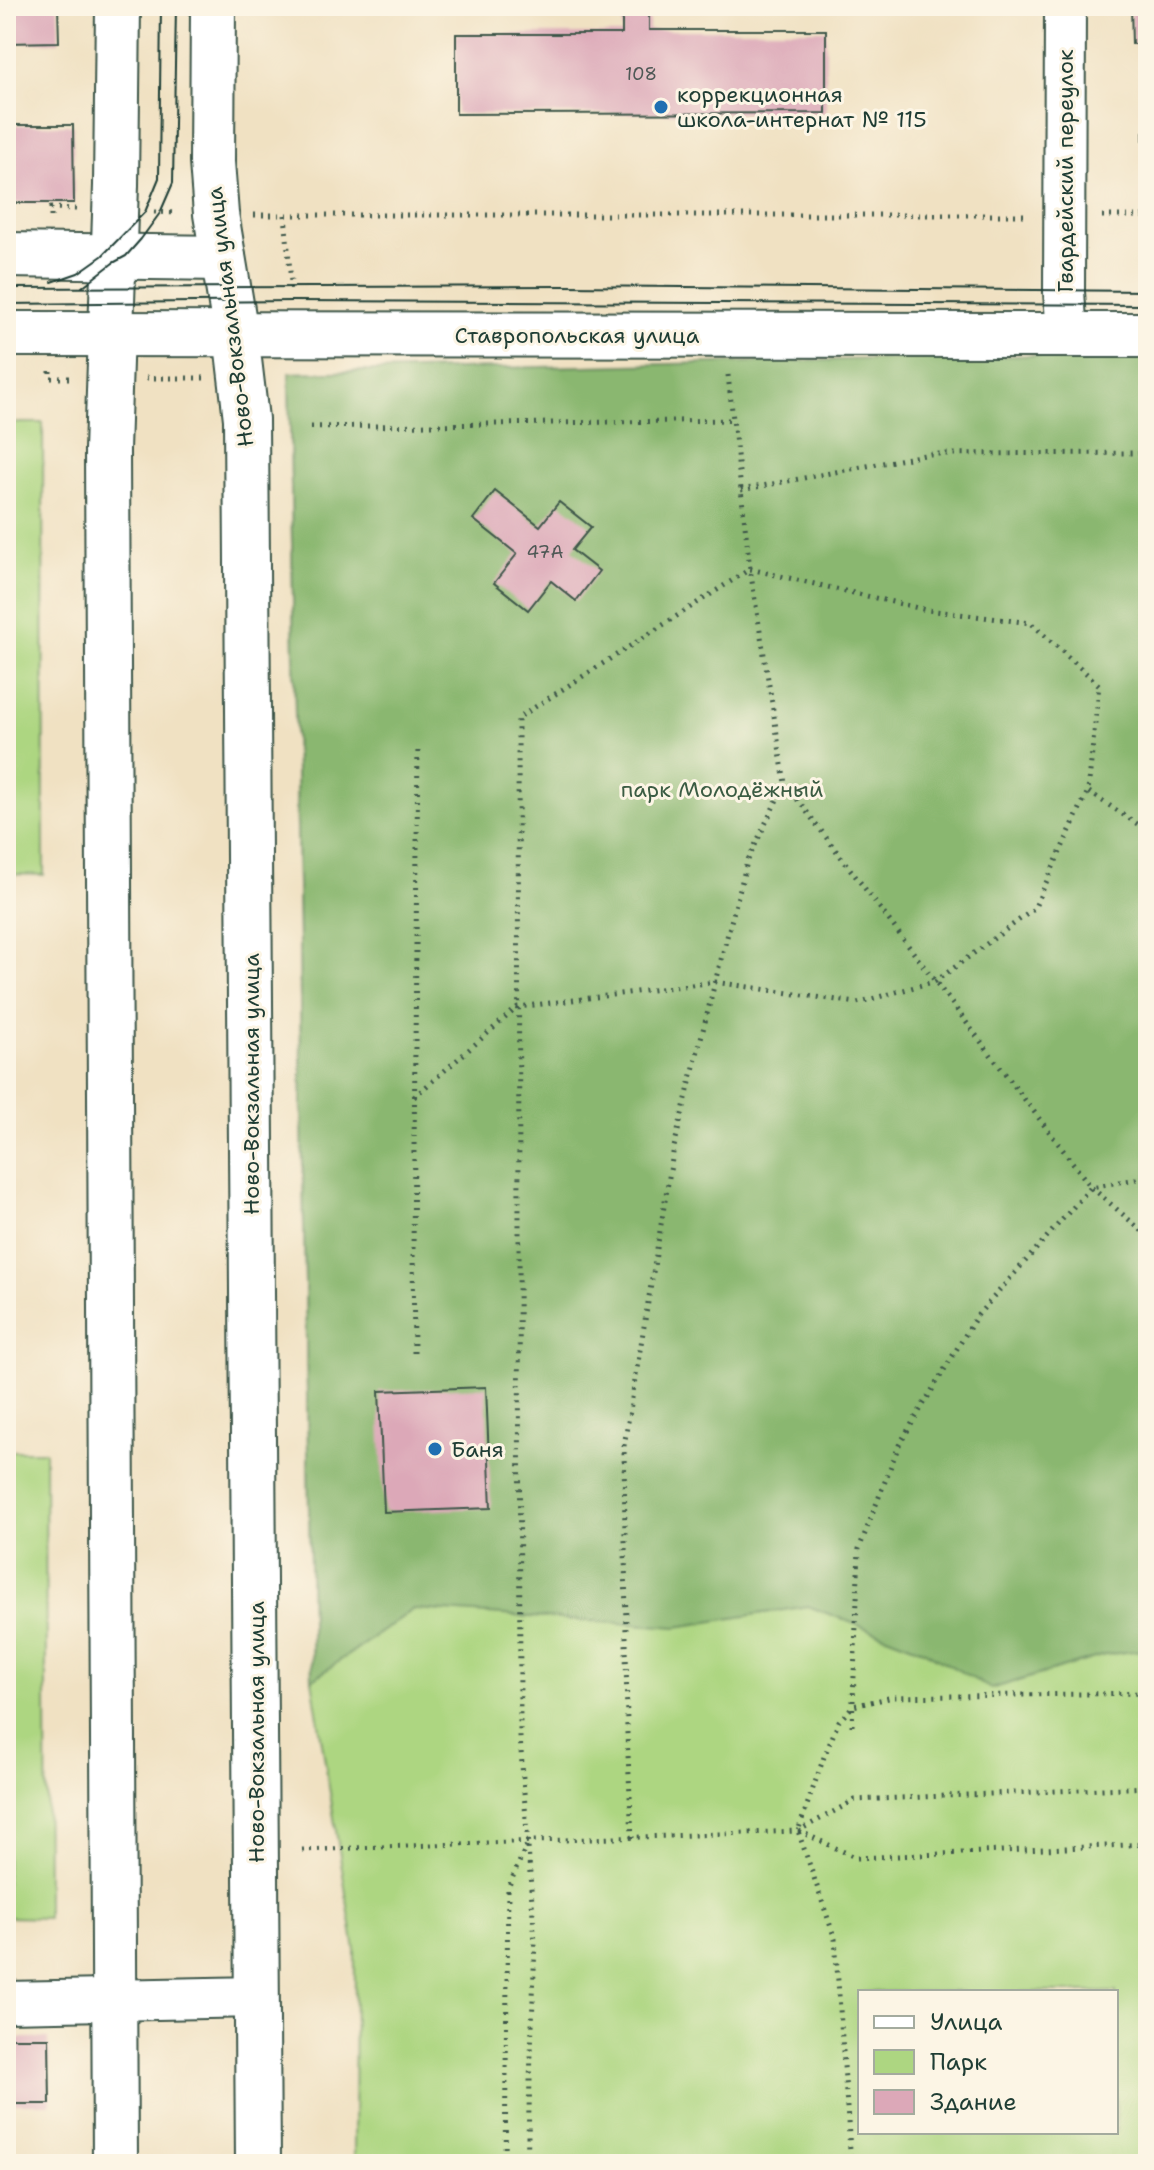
<svg xmlns="http://www.w3.org/2000/svg" width="1154" height="2170" font-family="'Shantell Sans',sans-serif">
<style>
.green{fill:#add681;stroke:#668a5a;stroke-width:2;fill-rule:evenodd}
.forest{fill:#8ab76f;stroke:#547a52;stroke-width:2}
.building{fill:#dca8b8}
.lines{fill:none;stroke-linecap:round;stroke-linejoin:round}
.street-casing{stroke:#3e5649;stroke-width:44}
.secondary-casing{stroke:#3e5649;stroke-width:48}
.path{stroke:#3e5649;stroke-width:5;stroke-dasharray:2 6;stroke-linecap:butt}
.street{stroke:#fff;stroke-width:40}
.secondary{stroke:#fff;stroke-width:44}
.tram{stroke:#1f3d34;stroke-width:2}
.poi-dot{fill:#1f6fb2;stroke:#fcf5e5;stroke-width:3}
.labels{text-anchor:middle;dominant-baseline:central;stroke-width:6;stroke-linejoin:round;paint-order:stroke}
.number-label{font-size:18px;fill:#4e5855}
.poi-label{font-size:22px;fill:#1f3d34;stroke:#fcf5e5;text-anchor:start}
.street-label{font-size:22px;fill:#1f3d34;stroke:#fcf5e5}
.park-label{font-size:22px;fill:#3b5c43;stroke:#fcf5e5}
</style>
<rect width="100%" height="100%" fill="#fcf5e5"/>
<filter id="ink" filterUnits="userSpaceOnUse"><feTurbulence type="fractalNoise" baseFrequency=".0125" numOctaves="2"/><feDisplacementMap in="SourceGraphic" scale="16" xChannelSelector="R" yChannelSelector="G"/><feConvolveMatrix kernelMatrix="1 2 1 2 8 2 1 2 1" color-interpolation-filters="sRGB"/></filter>
<filter id="wash" filterUnits="userSpaceOnUse"><feTurbulence type="fractalNoise" baseFrequency=".006" numOctaves="4" result="noise"/><feDisplacementMap in="SourceGraphic" scale="32" xChannelSelector="R" yChannelSelector="G"/><feGaussianBlur stdDeviation="1.8" result="paint"/><feColorMatrix in="noise" values="0 0 0 0 0 0 0 0 0 0 0 0 0 0 0 0 0 1.4 0 .05"/><feComposite in="paint" operator="in"/></filter>
<g filter="url(#wash)">
<rect width="100%" height="100%" fill="#f0e1c2"/>
<!-- green -->
<g class="green">
<path d="M1148 355V2164H354L355 1950 312 1680 289 373ZM860 1992H1116V2132H860Z"/>
<path d="M6 423H43L44 875 6 874Z"/>
<path d="M6 1451H45L47 1918 6 1917Z"/>
</g>
<!-- forest -->
<path class="forest" d="M1088 354 1148 355V1649L1105 1655 991 1689 923 1650 808 1606 677 1627 414 1609 312 1680 289 373Z"/>
<g id="blocks">
<!-- building -->
<g class="building">
<path d="M6 6H58L59 42 6 43Z"/>
<path d="M622 6H649V30H826V113L456 114V34H622Z"/>
<path d="M1131 6H1148V44H1132Z"/>
<path d="M6 125H73L74 203H6Z"/>
<path d="M1143 132H1148V197H1144Z"/>
<path d="M495 491 540 526 559 502 591 527 572 550 599 571 576 601 551 581 528 610 494 583 517 554 473 519Z"/>
<path d="M486 1387 491 1508 384 1512 379 1391Z"/>
<path d="M6 2038H49L50 2104H6Z"/>
</g>
</g>
</g>
<g filter="url(#ink)">
<use href="#blocks" fill-opacity="0" stroke="#3e5649" stroke-width="2"/>
<g class="lines">
<defs>
<g id="street">
<path d="M1065 6 1064 292 1067 335"/>
<path d="M6 2002 258 1997"/>
</g>
<g id="secondary">
<path d="M213 6 212 162 216 214 236 334 246 419 258 2164"/>
<path d="M6 255 223 258"/>
<path d="M6 334 1148 335"/>
<path d="M115 2164 107 450 116 185 118 6"/>
</g>
</defs>
<!-- street casing -->
<use href="#street" class="street-casing"/>
<!-- secondary casing -->
<use href="#secondary" class="secondary-casing"/>
<!-- path -->
<g class="path">
<path d="M154 212 176 213"/>
<path d="M254 215H1028"/>
<path d="M285 215 292 294"/>
<path d="M1102 216H1148"/>
<path d="M51 217V208L76 209"/>
<path d="M50 371V378H72"/>
<path d="M728 375 750 569 785 783 1091 1187 1148 1236"/>
<path d="M146 378H204"/>
<path d="M311 427 733 420"/>
<path d="M741 490 930 454 1148 453"/>
<path d="M1089 792 1148 831"/>
<path d="M414 1097 518 1007 715 982 857 1003 936 981 1034 909 1088 791 1099 685 1031 623 927 610 750 569 518 718 520 1737 535 1943 527 2164"/>
<path d="M414 1353 413 1250 418 745"/>
<path d="M852 1726 859 1549 899 1445 976 1317 1091 1187 1148 1177"/>
<path d="M799 1831 857 1858 1148 1844"/>
<path d="M632 1838 627 1734 624 1446 674 1147 715 982 747 862 785 783"/>
<path d="M302 1850 798 1831 855 1800 1148 1787"/>
<path d="M505 2164 508 1888 528 1842"/>
<path d="M851 2164 835 1939 798 1831 824 1757 839 1721 853 1706 893 1697 1148 1693"/>
</g>
<!-- street -->
<use href="#street" class="street"/>
<!-- secondary -->
<use href="#secondary" class="secondary"/>
<!-- tram -->
<g class="tram">
<path d="M52 282 78 273 102 256 145 212 159 178 161 6"/>
<path d="M82 287 113 263 126 256 141 239 160 213 173 183 176 6"/>
<path d="M6 288 563 286 1148 291"/>
<path d="M6 304 292 301 1148 305"/>
</g>
</g>
</g>
<!-- markers -->
<g class="poi-dot">
<circle cx="661" cy="107" r="8"/>
<circle cx="435" cy="1449" r="8"/>
</g>
<g class="labels">
<!-- number labels -->
<g class="number-label">
<text x="641" y="74">108</text>
<text x="545" y="552">47А</text>
</g>
<!-- poi labels -->
<g class="poi-label">
<text x="677" y="94">коррекционная<tspan x="677" dy="25">школа-интернат № 115</tspan></text>
<text x="451" y="1449">Баня</text>
</g>
<!-- street labels -->
<g class="street-label">
<text transform="translate(1065 171) rotate(-90)">Гвардейский переулок</text>
<text transform="translate(230 317) rotate(-97)">Ново-Вокзальная улица</text>
<text x="577" y="335">Ставропольская улица</text>
<text transform="translate(251 1084) rotate(-90)">Ново-Вокзальная улица</text>
<text transform="translate(256 1732) rotate(-90)">Ново-Вокзальная улица</text>
</g>
<!-- park labels -->
<g class="park-label">
<text x="722" y="789">парк Молодёжный</text>
</g>
</g>
<!-- margin -->
<rect width="1154" height="2170" fill="none" stroke="#fcf5e5" stroke-width="32"/>
<!-- legend -->
<rect x="858" y="1990" width="260" height="144" fill="#fcf5e5" stroke="#a4ab9e" stroke-width="2"/>
<rect x="874" y="2016" width="40" height="12" fill="#ffffff" stroke="#a4ab9e" stroke-width="2"/>
<text x="930" y="2030" font-size="24" fill="#1f3d34">Улица</text>
<rect x="874" y="2050" width="40" height="24" fill="#add681" stroke="#a4ab9e" stroke-width="2"/>
<text x="930" y="2070" font-size="24" fill="#1f3d34">Парк</text>
<rect x="874" y="2090" width="40" height="24" fill="#dca8b8" stroke="#a4ab9e" stroke-width="2"/>
<text x="930" y="2110" font-size="24" fill="#1f3d34">Здание</text>
</svg>
